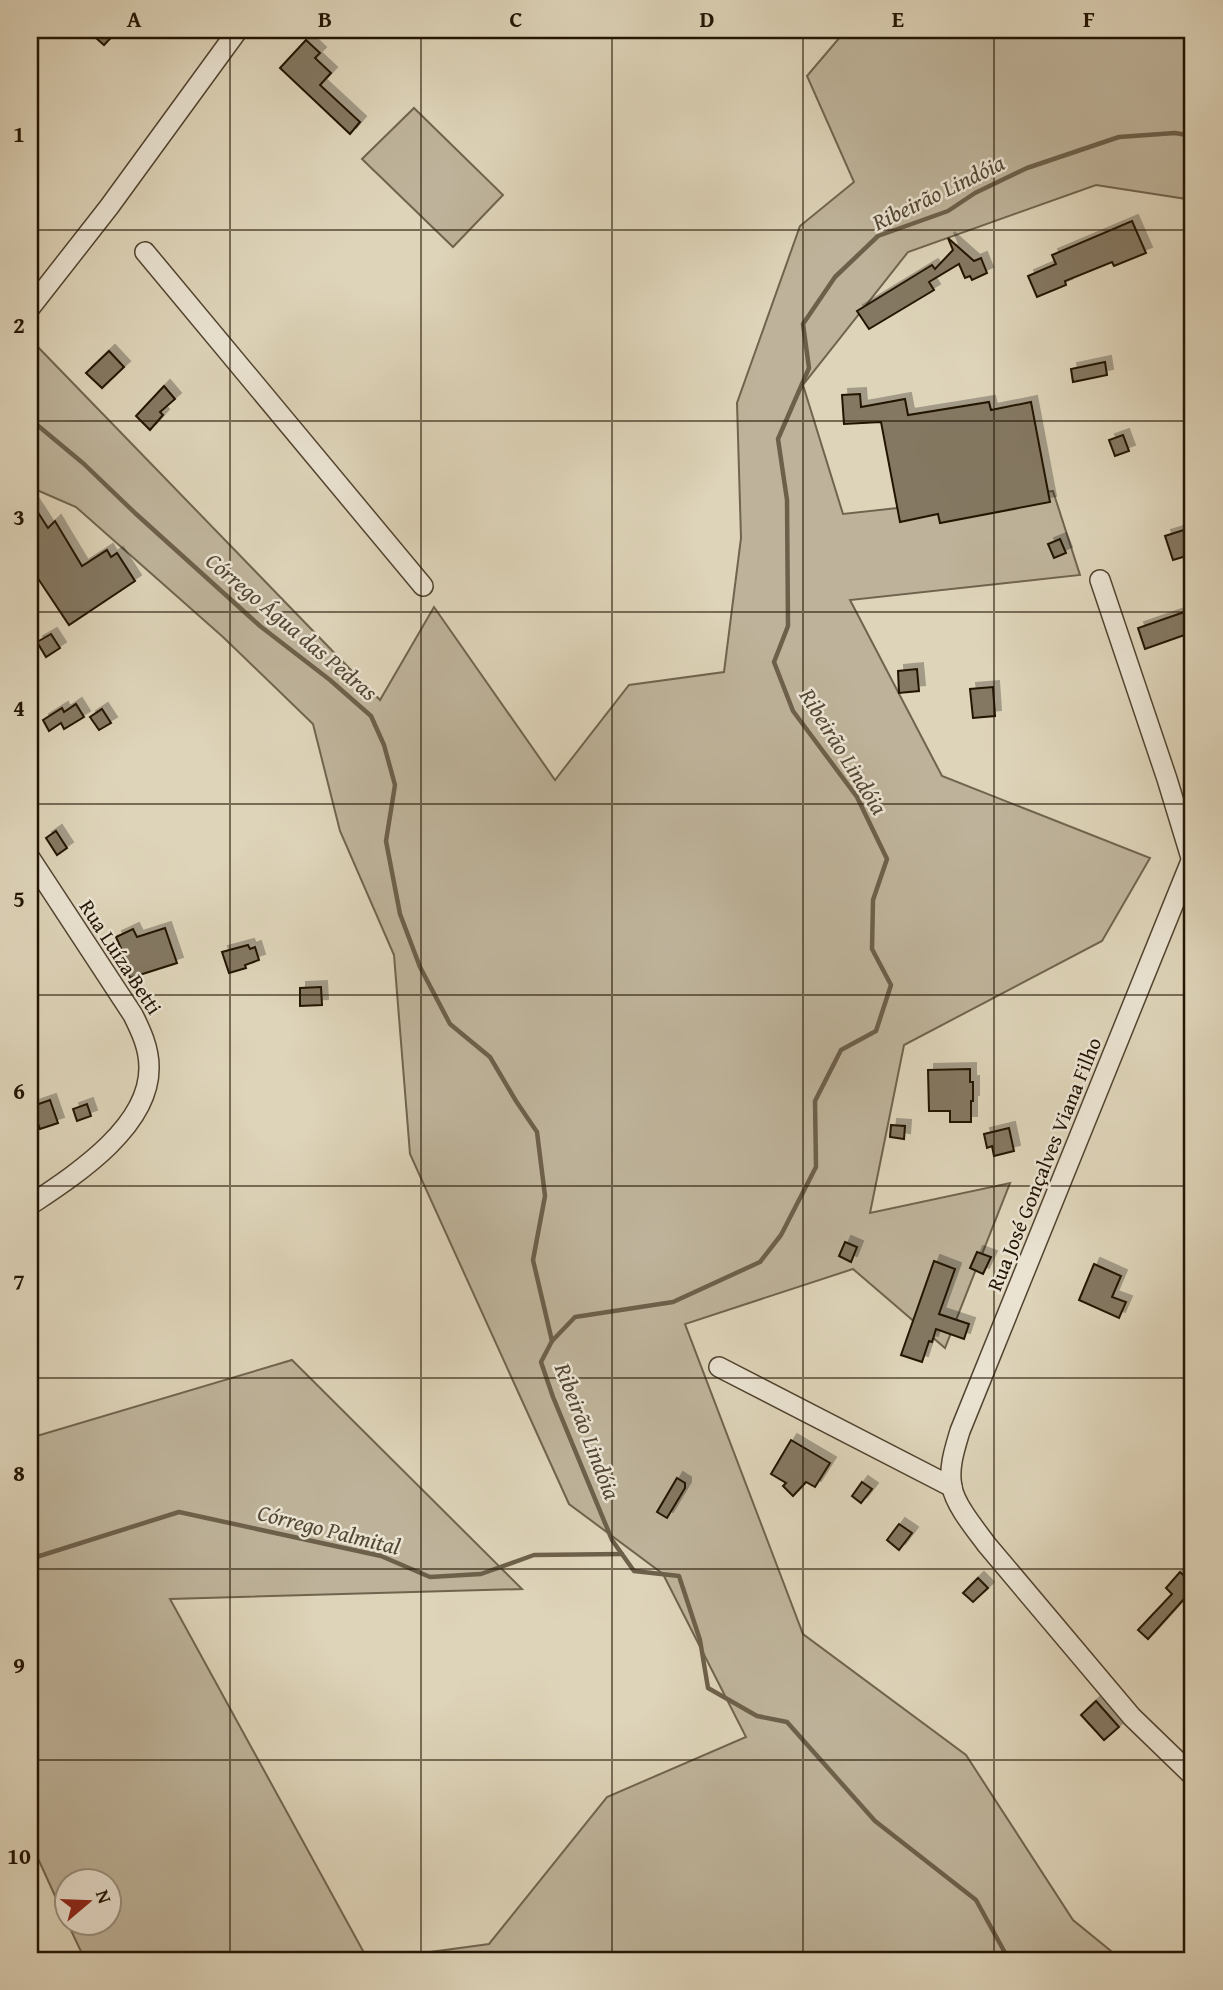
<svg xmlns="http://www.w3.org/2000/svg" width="1223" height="1990" font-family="'Gentium Book Plus',serif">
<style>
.green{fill:#beb39a;stroke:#70644e;stroke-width:2}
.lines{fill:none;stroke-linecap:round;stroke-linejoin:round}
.stream{stroke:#6d604b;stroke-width:4.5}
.building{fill:#847862;stroke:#231403;stroke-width:2;filter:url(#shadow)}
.minor-casing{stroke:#524430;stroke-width:22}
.minor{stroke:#eae3d2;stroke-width:19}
.grid{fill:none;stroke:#231403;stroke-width:2;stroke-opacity:0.55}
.labels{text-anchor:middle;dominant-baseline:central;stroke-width:5;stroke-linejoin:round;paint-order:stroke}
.street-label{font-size:21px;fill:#231403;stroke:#eae3d2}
.water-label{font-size:23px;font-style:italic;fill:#544733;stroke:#eae3d2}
.neatline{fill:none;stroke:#231403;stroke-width:2.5}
.grid-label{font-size:23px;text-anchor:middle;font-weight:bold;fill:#231403}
</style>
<defs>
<filter id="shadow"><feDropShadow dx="6" dy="-6" stdDeviation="0" flood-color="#0004"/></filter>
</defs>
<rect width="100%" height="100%" fill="#ded4b9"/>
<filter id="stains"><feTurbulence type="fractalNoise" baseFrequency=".00286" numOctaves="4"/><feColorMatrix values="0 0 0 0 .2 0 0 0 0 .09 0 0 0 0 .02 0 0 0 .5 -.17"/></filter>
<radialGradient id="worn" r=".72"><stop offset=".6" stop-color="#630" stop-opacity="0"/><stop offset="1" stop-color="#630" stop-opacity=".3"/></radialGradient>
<!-- green -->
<g class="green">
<path d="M846 30H1193V200L1096 185 908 252 803 385 843 514 1053 491 1080 575 850 600 942 776 1150 858 1102 941 904 1045 870 1213 1010 1183 945 1348 853 1269 685 1324 803 1634 966 1755 1073 1920 1122 1960H371L489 1944 607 1797 746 1737 663 1574 569 1504 410 1154 394 955 340 831 313 724 223 637 76 507 30 487V352L36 345 380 700 434 607 555 780 629 685 724 672 741 538 737 403 800 226 854 182 807 76Z"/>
<path d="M414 108 503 195 453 247 362 159Z"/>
<path d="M292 1360 522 1589 170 1599 368 1960H85L68 1924H108V1882H66V1920L30 1841V1438Z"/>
</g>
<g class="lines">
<!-- stream -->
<g class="stream">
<path d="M30 419 84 464 135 513 260 626 330 680 371 716 384 745 395 785 386 841 400 914 420 967 450 1024 490 1057 516 1101 537 1132 545 1196 533 1260 552 1341"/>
<path d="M30 1559 179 1512 381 1556 430 1577 481 1574 534 1555 622 1554"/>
<path d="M1009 1960 976 1900 875 1821 787 1722 757 1716 708 1688 700 1640 679 1576 634 1571 612 1540 553 1397 541 1362 552 1341 575 1317 673 1302 760 1262 781 1235 816 1167 815 1101 841 1050 876 1031 891 985 872 949 873 900 887 859 857 797 793 711 774 662 788 626 787 500 778 439 809 368 803 324 835 277 878 236 948 211 975 193 1027 168 1119 137 1175 133 1193 136"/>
</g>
</g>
<!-- building -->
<g class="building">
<path d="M87 30H118L104 45Z"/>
<path d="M306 40 320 53 315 58 331 73 320 85 360 122 350 134 280 68Z"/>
<path d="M1132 221 1146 253 1114 266 1112 262 1065 281 1066 285 1037 297 1028 276 1056 264 1052 255Z"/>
<path d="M948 238 974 261 981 258 987 273 972 280 970 276 965 278 959 264 929 282 934 290 869 329 857 311 932 265 935 269 953 250Z"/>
<path d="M109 351 124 367 102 388 86 373Z"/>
<path d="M1105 362 1107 375 1073 382 1071 369Z"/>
<path d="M164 386 175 399 160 412 163 415 150 430 136 416Z"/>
<path d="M860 394 861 407 905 399 908 415 989 402 991 410 1031 402 1050 502 940 523 938 514 900 522 881 422 844 424 842 395Z"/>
<path d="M1123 435 1129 451 1115 456 1109 440Z"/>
<path d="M30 500 48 528 55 521 82 566 107 550 111 557 117 553 135 581 69 625 37 577 30 581Z"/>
<path d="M1193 527V554L1173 560 1165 536Z"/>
<path d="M1060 539 1066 553 1054 558 1048 544Z"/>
<path d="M1193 609V632L1145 649 1138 628Z"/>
<path d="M51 634 60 648 46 657 37 642Z"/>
<path d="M917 669 919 691 899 693 898 671Z"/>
<path d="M993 687 995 716 973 718 970 689Z"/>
<path d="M76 704 84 717 64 729 61 723 49 731 43 720 62 708 64 712Z"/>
<path d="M102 709 111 723 99 730 90 717Z"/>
<path d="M56 831 67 848 57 855 46 838Z"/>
<path d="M165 928 177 963 130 978 122 956 124 955 116 937 133 929 137 937Z"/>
<path d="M248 945 250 949 255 947 259 960 245 965 246 968 229 973 222 952Z"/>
<path d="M321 987 322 1005 300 1006V988Z"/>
<path d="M970 1069V1082H973V1101H971V1122H950V1111H929L928 1070Z"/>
<path d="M50 1100 58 1123 40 1129 37 1121 30 1124V1107Z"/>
<path d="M87 1104 91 1116 77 1121 73 1109Z"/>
<path d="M891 1125 905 1126 904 1139 890 1137Z"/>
<path d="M1009 1128 1014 1151 994 1156 992 1146 987 1148 984 1134Z"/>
<path d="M845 1242 857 1247 851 1262 839 1256Z"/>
<path d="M977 1252 991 1257 983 1274 970 1268Z"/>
<path d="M934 1261 955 1269 939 1314 969 1324 964 1339 936 1329 932 1342 929 1341 922 1362 901 1355Z"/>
<path d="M1094 1264 1121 1276 1112 1297 1126 1302 1119 1318 1079 1300Z"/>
<path d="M791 1440 830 1463 815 1487 806 1482 793 1496 783 1486 786 1483 771 1474Z"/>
<path d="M677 1478 685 1483V1488L667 1518 657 1512Z"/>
<path d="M862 1482 872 1489 861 1503 852 1496Z"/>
<path d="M899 1524 912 1533 899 1550 887 1540Z"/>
<path d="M1180 1572 1193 1584V1589L1148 1639 1138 1630 1172 1594 1166 1588Z"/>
<path d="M978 1578 988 1588 973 1602 963 1593Z"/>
<path d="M1096 1701 1119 1727 1104 1740 1081 1715Z"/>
</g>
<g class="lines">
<defs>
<g id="minor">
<path d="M145 252 423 586"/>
<path d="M30 308 109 207 238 30"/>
<path d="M1100 580 1167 779 1192 861"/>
<path d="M1193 856 960 1431C955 1448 948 1468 952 1487 955 1505 976 1530 987 1545L1132 1717 1193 1776"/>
<path d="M30 858 133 1015C141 1031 149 1048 149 1067 150 1127 75 1175 30 1205"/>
<path d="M719 1367 952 1487"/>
</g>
</defs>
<!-- minor casing -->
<use href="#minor" class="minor-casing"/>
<!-- minor -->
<use href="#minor" class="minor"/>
</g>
<!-- grid -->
<path class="grid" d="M230 30V1960M421 30V1960M612 30V1960M803 30V1960M994 30V1960M30 230H1193M30 421H1193M30 612H1193M30 804H1193M30 995H1193M30 1186H1193M30 1378H1193M30 1569H1193M30 1760H1193"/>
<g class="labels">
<!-- street labels -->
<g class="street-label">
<text transform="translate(121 957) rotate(57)">Rua Luíza Betti</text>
<text transform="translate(1044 1164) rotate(-68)">Rua José Gonçalves Viana Filho</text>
</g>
<!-- water labels -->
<g class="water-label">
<text transform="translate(938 192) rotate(-26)">Ribeirão Lindóia</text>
<text transform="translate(292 626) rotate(40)">Córrego Água das Pedras</text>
<text transform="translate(844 751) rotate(58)">Ribeirão Lindóia</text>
<text transform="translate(588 1431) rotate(69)">Ribeirão Lindóia</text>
<text transform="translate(329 1529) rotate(14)">Córrego Palmital</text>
</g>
</g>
<!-- margin -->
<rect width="1223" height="1990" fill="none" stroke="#ded4b9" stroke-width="77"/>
<!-- north arrow -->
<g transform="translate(88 1902) rotate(71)"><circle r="33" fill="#eae3d2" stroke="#9a907f" stroke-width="2"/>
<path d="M0-5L12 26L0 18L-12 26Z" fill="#8f2418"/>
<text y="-10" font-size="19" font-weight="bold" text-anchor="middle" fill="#231403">N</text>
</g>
<rect x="38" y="38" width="1146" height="1914" class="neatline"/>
<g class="grid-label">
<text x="134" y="27">A</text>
<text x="325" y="27">B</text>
<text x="516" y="27">C</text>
<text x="707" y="27">D</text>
<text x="898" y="27">E</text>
<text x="1089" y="27">F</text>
<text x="19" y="142">1</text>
<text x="19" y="333">2</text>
<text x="19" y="525">3</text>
<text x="19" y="716">4</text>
<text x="19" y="907">5</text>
<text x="19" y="1099">6</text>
<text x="19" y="1290">7</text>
<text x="19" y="1481">8</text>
<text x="19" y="1673">9</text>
<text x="19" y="1864">10</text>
</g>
<rect width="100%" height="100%" filter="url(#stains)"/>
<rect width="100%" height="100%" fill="url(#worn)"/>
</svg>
